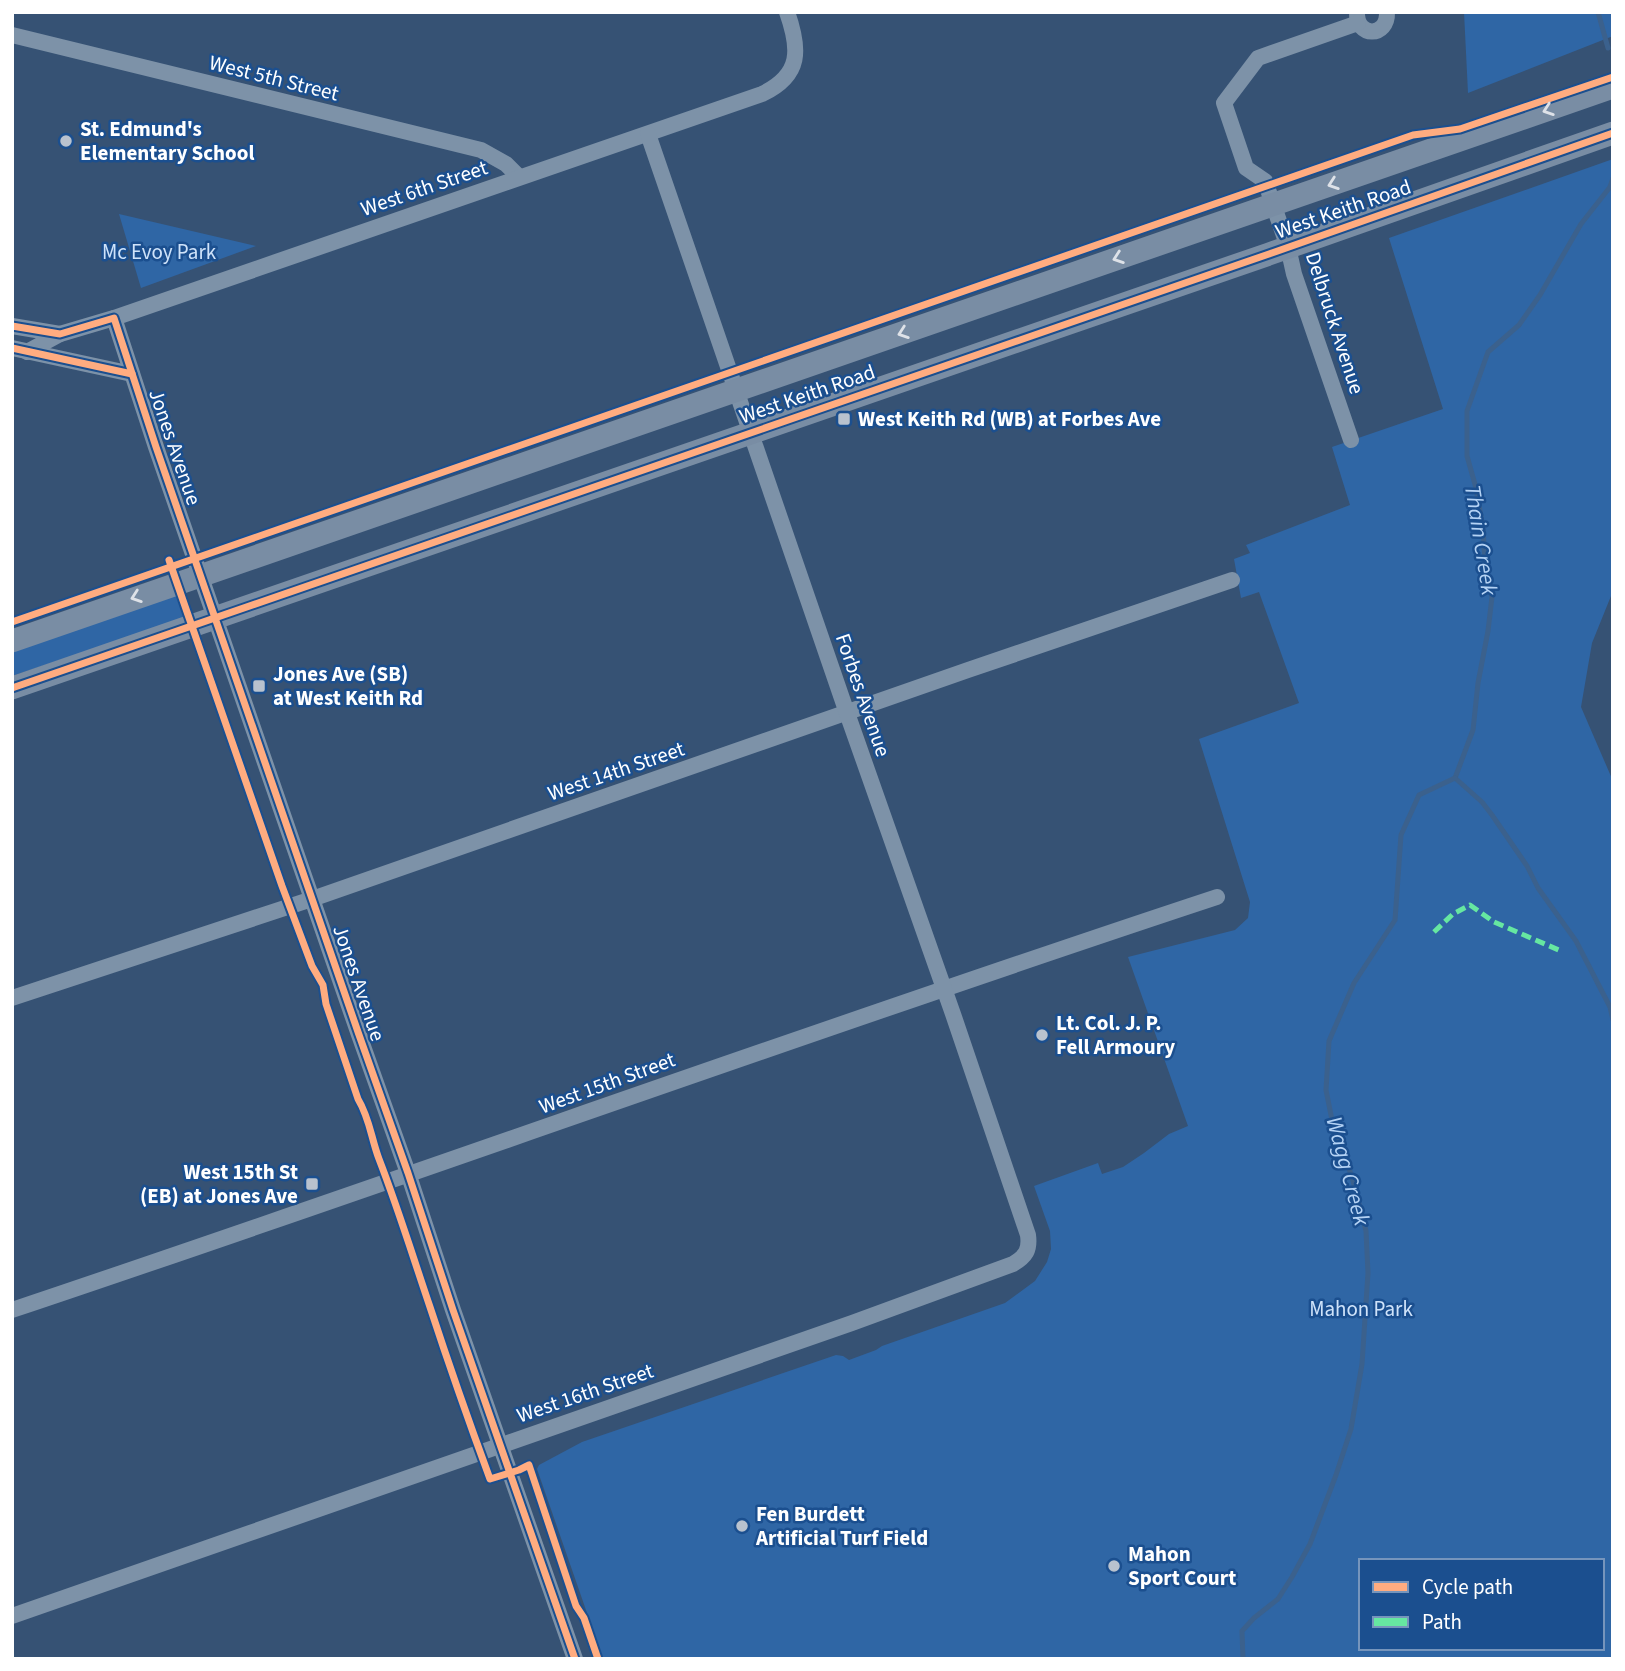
<svg xmlns="http://www.w3.org/2000/svg" width="1625" height="1671" font-family="'Source Sans 3',sans-serif">
<style>
.green{fill:#2f66a5;fill-rule:evenodd}
.lines{fill:none;stroke-linecap:round;stroke-linejoin:round}
.stream{stroke:#3b618d;stroke-width:5}
.street{stroke:#7d92a8;stroke-width:16}
.secondary{stroke:#798da4;stroke-width:23}
.quiet{stroke:#66e7a1;stroke-width:5;stroke-dasharray:10 5;stroke-linecap:butt}
.cycleway-casing{stroke:#1b4f8f;stroke-width:11}
.cycleway{stroke:#ffac80;stroke-width:7}
.oneway{stroke:#dee2e8}
.poi-dot{fill:#b9c2ce;stroke:#1b4f8f;stroke-width:2.5}
.labels{text-anchor:middle;dominant-baseline:central;stroke-width:5;stroke-linejoin:round;paint-order:stroke}
.street-label{font-size:21px;fill:#fff;stroke:#1b4f8f}
.poi-label{font-size:21px;font-weight:bold;fill:#fff;stroke:#1b4f8f;text-anchor:start}
.park-label{font-size:21px;fill:#cfe3fa;stroke:#1b4f8f}
.water-label{font-size:23px;font-style:italic;fill:#b5d3f5;stroke:#1b4f8f}
</style>
<rect width="100%" height="100%" fill="#365274"/>
<!-- green -->
<g class="green">
<path d="M1464 12H1613V36L1468 93Z"/>
<path d="M1613 159V591L1592 643 1581 707 1613 781V1659H603L537 1469 539 1465 582 1442 836 1355 843 1356 849 1360 876 1350 882 1346 1005 1303 1035 1281 1047 1262 1051 1249 1050 1231 1034 1186 1098 1163 1102 1174 1123 1167 1144 1153 1169 1134 1188 1126 1128 957 1235 930 1248 918 1250 902 1199 739 1299 703 1259 592 1241 598 1234 559 1250 553 1246 545 1350 505 1332 447 1443 409 1389 238ZM1361 1561H1602V1648H1361Z"/>
<path d="M119 214 256 246 141 288Z"/>
<path d="M177 593 186 618 12 676V651Z"/>
</g>
<g class="lines">
<!-- stream -->
<g class="stream">
<path d="M1598 12 1608 48"/>
<path d="M1455 778 1473 730 1478 683 1488 631 1492 597 1485 563 1483 528 1476 488 1467 456V411L1488 352 1519 325 1540 295 1581 224 1610 187 1613 178"/>
<path d="M1455 778 1482 802 1492 815 1527 866 1538 888 1576 941 1610 1007 1613 1020"/>
<path d="M1243 1659 1242 1631 1254 1618 1278 1599 1292 1577 1310 1544 1336 1475 1351 1429 1362 1364 1368 1273 1366 1231 1352 1177 1333 1125 1326 1090 1329 1041 1354 983 1395 920 1401 835 1419 795 1455 778"/>
</g>
<!-- street -->
<g class="street">
<path d="M1357 12C1356 38 1388 38 1387 12"/>
<path d="M12 35 481 150 506 164 519 177"/>
<path d="M114 318 156 447 358 1032 408 1173 453 1310 575 1659"/>
<path d="M12 326 60 334"/>
<path d="M12 348 132 374"/>
<path d="M27 352 60 334 114 318 762 94C802 75 800 49 787 12"/>
<path d="M1351 440 1294 274 1288 247 1265 181 1246 168 1224 103 1258 58 1358 23"/>
<path d="M12 998 312 899 968 670 1232 580"/>
<path d="M12 1310C415 1175 813 1030 1217 897"/>
<path d="M12 1616 852 1323 1013 1264C1026 1256 1030 1250 1028 1235L953 1014 847 713 648 134"/>
</g>
<!-- secondary -->
<g class="secondary">
<path d="M12 641 1613 87"/>
<path d="M12 688 1269 254 1613 133"/>
</g>
<!-- quiet -->
<path class="quiet" d="M1434 932 1453 914 1470 905 1494 922 1561 951"/>
<defs>
<g id="cycleway">
<path d="M12 326 60 334 114 318 156 447 358 1032 408 1173 453 1310 575 1659"/>
<path d="M12 348 132 374"/>
<path d="M169 560 282 886 312 966 323 985 326 1004 358 1099C370 1119 371 1138 379 1159 398 1208 413 1257 430 1307 449 1365 469 1422 490 1479L519 1470 529 1465 576 1606 584 1618 598 1659"/>
<path d="M12 622 1413 135 1460 129 1613 77"/>
<path d="M12 688 1269 254 1613 133"/>
</g>
</defs>
<!-- cycleway casing -->
<use href="#cycleway" class="cycleway-casing"/>
<!-- cycleway -->
<use href="#cycleway" class="cycleway"/>
</g>
<!-- one-way arrows -->
<defs><path id="oneway-chevron" d="M-2-3.5L2.5 0L-2 3.5" fill="none" stroke-width="1.6" stroke-linecap="round" stroke-linejoin="round" transform="scale(1.75)"/></defs>
<g class="oneway">
<use href="#oneway-chevron" transform="translate(1548 110) rotate(161)"/>
<use href="#oneway-chevron" transform="translate(1333 184) rotate(161)"/>
<use href="#oneway-chevron" transform="translate(1118 258) rotate(161)"/>
<use href="#oneway-chevron" transform="translate(903 333) rotate(161)"/>
<use href="#oneway-chevron" transform="translate(136 597) rotate(161)"/>
</g>
<!-- markers -->
<g class="poi-dot">
<circle cx="66" cy="141" r="7"/>
<rect x="837" y="412" width="14" height="14" rx="3.5"/>
<rect x="252" y="679" width="14" height="14" rx="3.5"/>
<circle cx="1042" cy="1035" r="7"/>
<rect x="305" y="1177" width="14" height="14" rx="3.5"/>
<circle cx="742" cy="1526" r="7"/>
<circle cx="1114" cy="1566" r="7"/>
</g>
<g class="labels">
<!-- street labels -->
<g class="street-label">
<text transform="translate(274 78) rotate(14)">West 5th Street</text>
<text transform="translate(424 188) rotate(-19)">West 6th Street</text>
<text transform="translate(1343 209) rotate(-19)">West Keith Road</text>
<text transform="translate(1335 323) rotate(72)">Delbruck Avenue</text>
<text transform="translate(807 394) rotate(-19)">West Keith Road</text>
<text transform="translate(175 447) rotate(71)">Jones Avenue</text>
<text transform="translate(863 695) rotate(71)">Forbes Avenue</text>
<text transform="translate(616 771) rotate(-19)">West 14th Street</text>
<text transform="translate(359 983) rotate(71)">Jones Avenue</text>
<text transform="translate(607 1083) rotate(-20)">West 15th Street</text>
<text transform="translate(585 1393) rotate(-19)">West 16th Street</text>
</g>
<!-- poi labels -->
<g class="poi-label">
<text x="80" y="129">St. Edmund's<tspan x="80" dy="24">Elementary School</tspan></text>
<text x="858" y="419">West Keith Rd (WB) at Forbes Ave</text>
<text x="273" y="674">Jones Ave (SB)<tspan x="273" dy="24">at West Keith Rd</tspan></text>
<text x="1056" y="1023">Lt. Col. J. P.<tspan x="1056" dy="24">Fell Armoury</tspan></text>
<text x="298" y="1172" text-anchor="end">West 15th St<tspan x="298" dy="24">(EB) at Jones Ave</tspan></text>
<text x="756" y="1514">Fen Burdett<tspan x="756" dy="24">Artificial Turf Field</tspan></text>
<text x="1128" y="1554">Mahon<tspan x="1128" dy="24">Sport Court</tspan></text>
</g>
<!-- park labels -->
<g class="park-label">
<text x="159" y="252">Mc Evoy Park</text>
<text x="1361" y="1309">Mahon Park</text>
</g>
<!-- water labels -->
<g class="water-label">
<text transform="translate(1481 540) rotate(81)">Thain Creek</text>
<text transform="translate(1348 1171) rotate(75)">Wagg Creek</text>
</g>
</g>
<!-- border -->
<rect width="1625" height="1671" fill="none" stroke="#ffffff" stroke-width="28"/>
<!-- legend -->
<rect x="1359" y="1559" width="245" height="91" fill="#1b4f8f" stroke="#7695bc" stroke-width="2"/>
<rect x="1373" y="1582" width="35" height="10" fill="#ffac80" stroke="#7695bc" stroke-width="2"/>
<text x="1422" y="1594" font-size="21" fill="#ffffff">Cycle path</text>
<rect x="1373" y="1617" width="35" height="10" fill="#66e7a1" stroke="#7695bc" stroke-width="2"/>
<text x="1422" y="1629" font-size="21" fill="#ffffff">Path</text>
</svg>
